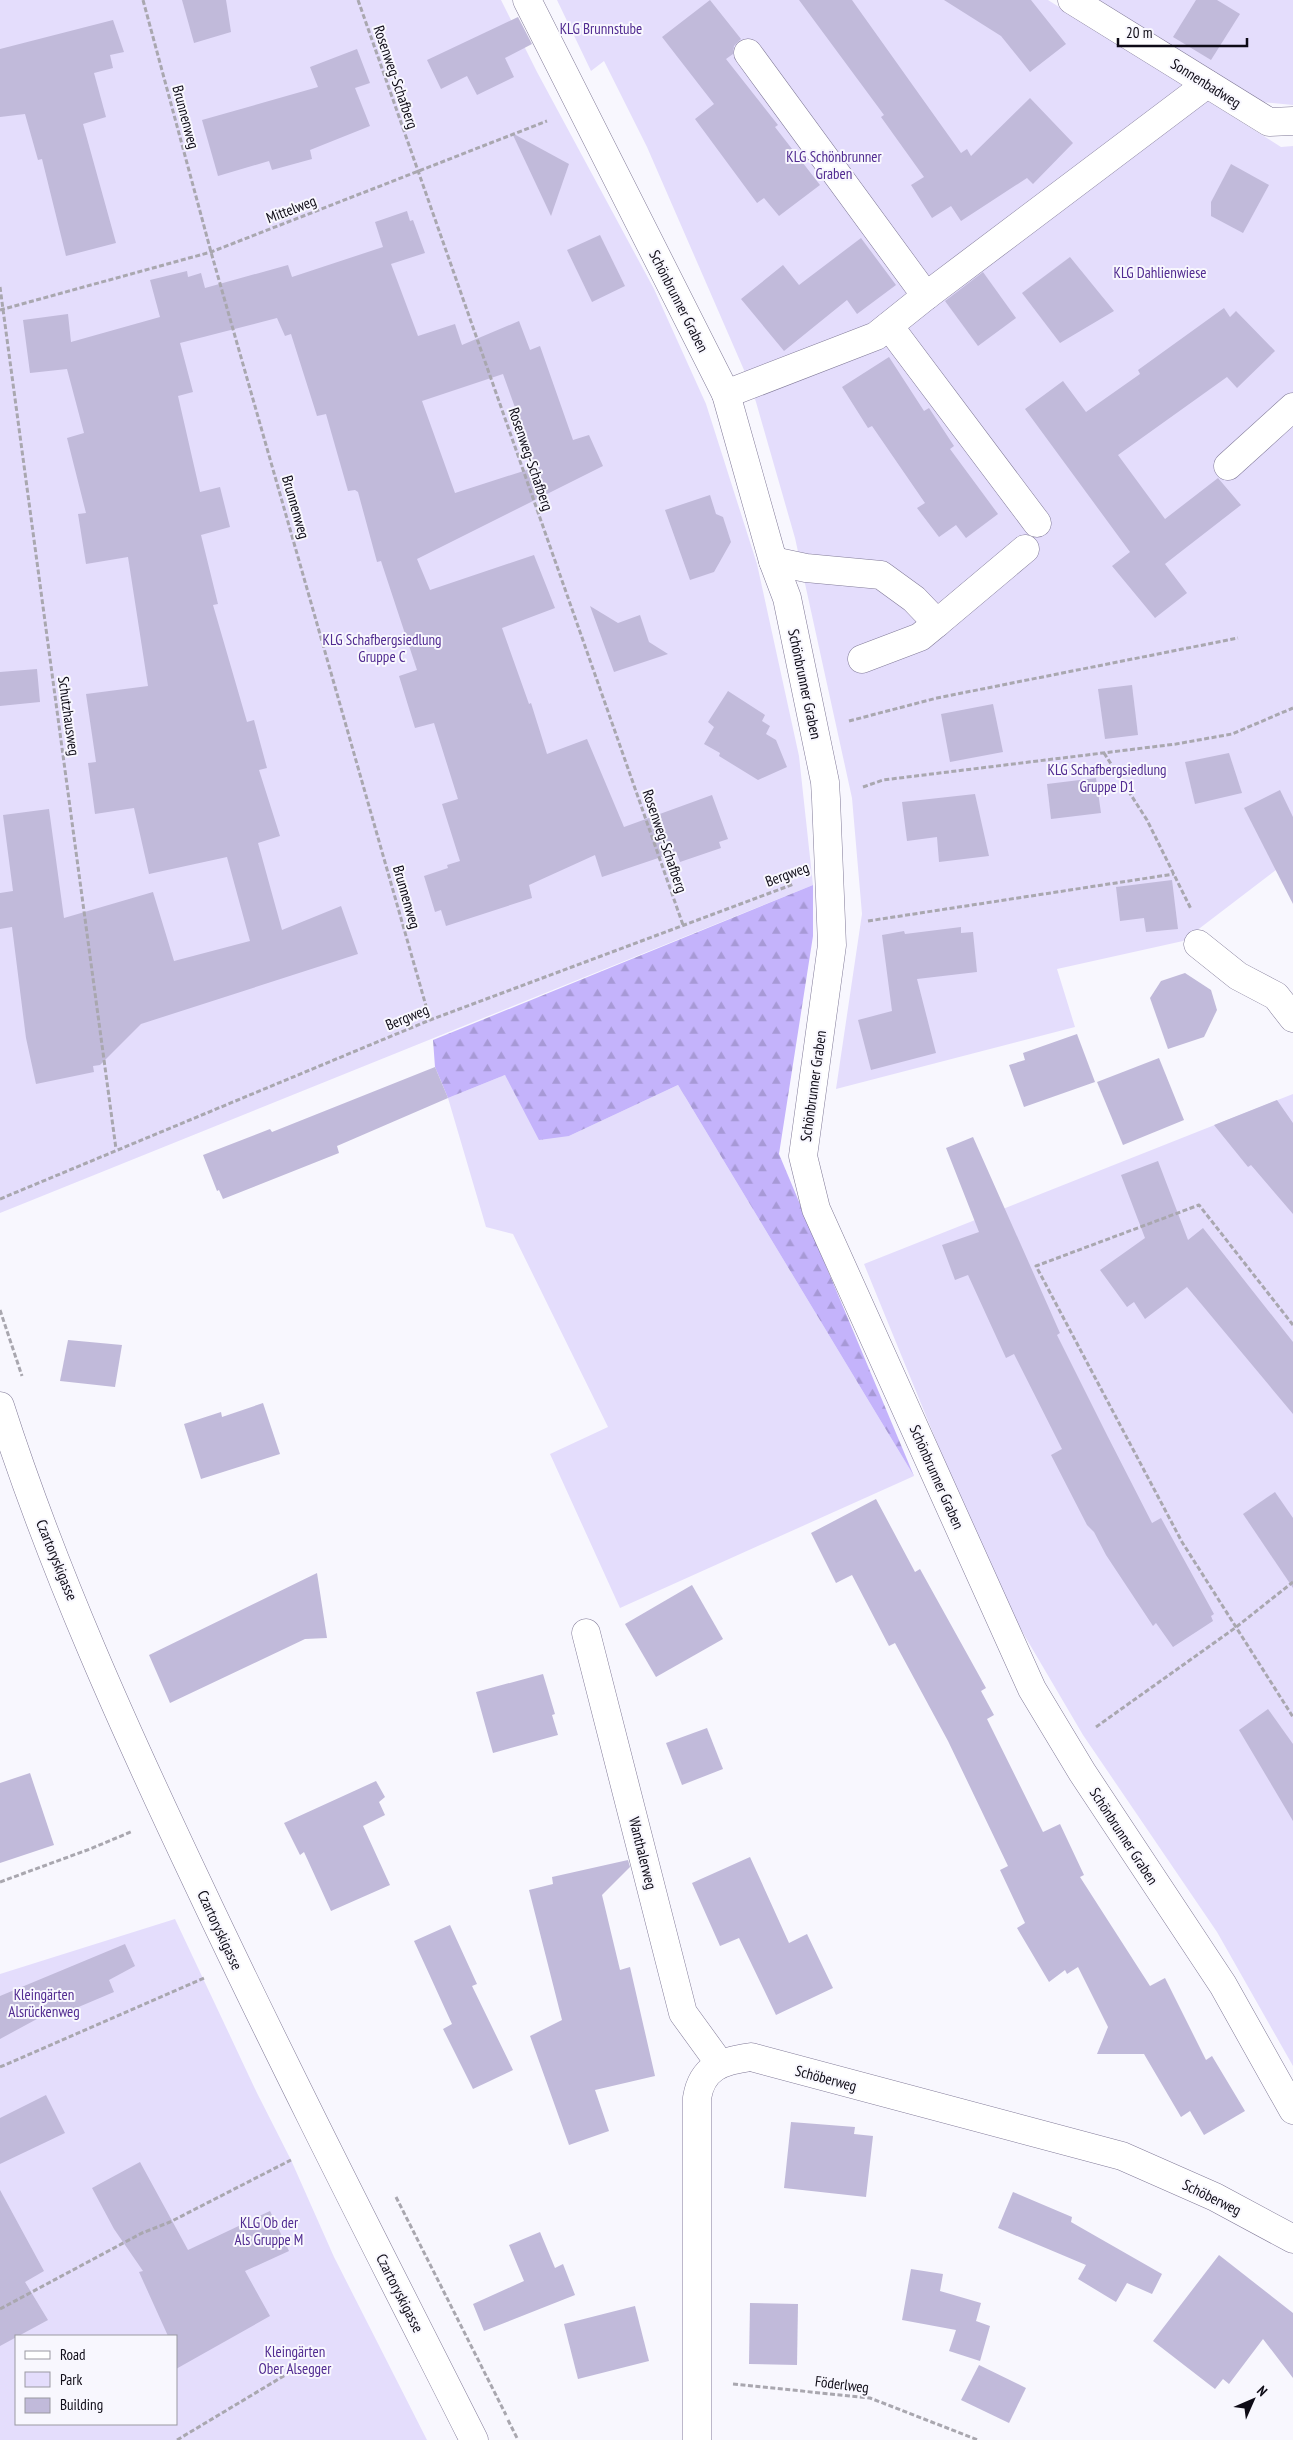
<svg xmlns="http://www.w3.org/2000/svg" width="1293" height="2440" font-family="'PT Sans Narrow',sans-serif">
<style>
.green{fill:#e4ddfc;fill-rule:evenodd}
.forest{fill:url(#forest-firs)}
.building{fill:#c1bada;fill-rule:evenodd}
.lines{fill:none;stroke-linecap:round;stroke-linejoin:round}
.minor-casing{stroke:#817a98;stroke-width:29}
.path{stroke:#a9a7af;stroke-width:3;stroke-dasharray:5 2.5;stroke-linecap:butt}
.minor{stroke:#fff;stroke-width:28}
.labels{text-anchor:middle;dominant-baseline:central;stroke-width:4;stroke-linejoin:round;paint-order:stroke}
.park-label{font-size:15px;fill:#512b91;stroke:#f8f7fe}
.street-label{font-size:15px;fill:#0e0b16;stroke:#f8f7fe}
</style>
<defs>
<pattern id="forest-firs" width="22" height="20" patternUnits="userSpaceOnUse" patternTransform="scale(1.25)"><rect width="22" height="20" fill="#c4b3fb"/><path d="M5 1l3.5 6h-7zM16 11l3.5 6h-7z" fill="#a799d6"/></pattern>
</defs>
<rect width="100%" height="100%" fill="#f8f7fe"/>
<!-- green -->
<g class="green">
<path d="M0 0H501L537 72 654 289 706 404 757 564 799 756 813 885 0 1213Z"/>
<path d="M557 0H1048L1281 147 1293 146V857L1183 941 1057 969 1075 1027 836 1089 862 914 852 798 795 538 756 402 744 370 647 147 604 61 591 71Z"/>
<path d="M1090 0H1293V105L1261 102Z"/>
<path d="M505 1075 569 1136 678 1085 914 1476 620 1608 550 1454 608 1427 513 1234 486 1227 448 1098Z"/>
<path d="M1293 1094V2066L1217 1932 1083 1735 996 1587 864 1264Z"/>
<path d="M175 1919 257 2093 291 2160 334 2257 427 2440H0V1974ZM16 2336H176V2424H16Z"/>
</g>
<!-- forest -->
<path class="forest" d="M813 885V936L779 1154 914 1476 678 1085 569 1136 539 1140 505 1075 448 1098 435 1067 433 1040Z"/>
<!-- building -->
<g class="building">
<path d="M182 0H226L231 32 194 43Z"/>
<path d="M710 0 741 39 734 46 733 54 726 59 778 125 775 127 820 185 779 216 764 198 757 203 695 119 714 104 662 37Z"/>
<path d="M799 0H852L961 153 967 149 971 156 1030 98 1073 143 1033 184 1027 178 961 221 951 206 932 218 911 185 924 177 881 117 884 115Z"/>
<path d="M944 0H1031L1066 44 1030 72 1001 36Z"/>
<path d="M1196 0H1217L1240 14 1211 60 1173 37Z"/>
<path d="M518 17 532 44 505 58 514 77 477 95 467 76 441 89 427 60Z"/>
<path d="M113 20 124 52 110 55 113 68 94 73 106 117 83 124 116 243 66 256 42 159 38 160 25 114 0 117V49Z"/>
<path d="M357 49 370 83 355 88 370 126 310 150 312 159 272 170 269 161 218 176 202 120 318 87 310 67Z"/>
<path d="M512 133 569 164 551 216Z"/>
<path d="M1231 164 1269 185 1243 233 1211 216V202Z"/>
<path d="M407 211 410 221 413 220 425 253 391 264 418 336 455 324 462 345 519 321 530 350 540 346 573 440 589 435 603 466 417 559 430 590 534 555 555 608 502 628 529 704 531 703 547 754 587 739 624 827 712 795 728 839 719 842 721 848 680 862 676 852 602 877 595 855 529 885 532 898 446 926 441 910 435 912 424 876 448 868 447 865 460 861 442 804 458 799 434 723 415 728 399 676 417 670 381 561 377 562 358 492 355 490 348 491 326 414 317 416 291 334 285 336 277 318 180 343 193 392 178 396 200 492 220 487 230 527 201 535 218 604 213 605 247 722 254 720 267 768 259 770 280 836 258 843 282 930 341 906 358 954 141 1024 100 1065 93 1066 94 1072 36 1084 26 1038 12 927 0 929V893L13 891 3 815 49 809 64 918 153 892 174 961 250 941 227 857 149 874 134 808 95 814 88 763 96 762 86 694 148 686 128 557 86 564 78 514 86 513 67 438 84 433 67 369 30 373 23 320 68 314 71 342 160 317 150 280 187 271 188 277 201 273 205 288 288 265 292 277 383 247 375 222ZM503 374 532 455 529 457 533 468 455 493 422 401Z"/>
<path d="M600 235 625 286 592 302 567 250Z"/>
<path d="M861 238 896 285 857 314 847 300 784 351 741 299 783 265 799 285Z"/>
<path d="M1070 257 1114 311 1060 343 1022 293Z"/>
<path d="M983 272 1016 318 978 346 945 301Z"/>
<path d="M1224 308 1230 317 1236 311 1275 351 1237 388 1227 377 1118 455 1165 519 1218 478 1241 505 1165 564 1187 593 1155 618 1112 566 1130 552 1025 409 1063 381 1086 412 1140 374 1138 370Z"/>
<path d="M889 357 924 411 929 408 954 446 950 449 998 514 966 538 956 525 939 537 917 508 925 503 872 426 868 428 842 387Z"/>
<path d="M710 495 716 514 723 517 731 542 714 572 690 580 665 510Z"/>
<path d="M590 606 618 623 640 615 649 642 668 654 614 672Z"/>
<path d="M37 669 40 702 0 706V672Z"/>
<path d="M1132 685 1138 735 1105 739 1098 689Z"/>
<path d="M728 691 765 715 762 721 770 726 766 734 776 740 787 767 758 780 719 756 720 753 704 744 714 727 708 722Z"/>
<path d="M993 704 1003 752 950 762 941 714Z"/>
<path d="M1229 753 1242 793 1195 804 1185 762Z"/>
<path d="M1096 778 1101 813 1051 819 1047 784Z"/>
<path d="M1280 790 1293 817V904L1244 808Z"/>
<path d="M975 794 989 856 939 862 937 837 907 841 902 802Z"/>
<path d="M1172 880 1178 929 1146 932 1144 918 1120 921 1116 887Z"/>
<path d="M961 927V933L973 932 977 972 917 979 936 1053 871 1070 858 1020 892 1011 882 935 904 931 905 934Z"/>
<path d="M1185 973 1211 990 1217 1010 1204 1037 1168 1049 1150 998 1161 981Z"/>
<path d="M1077 1034 1095 1082 1024 1107 1009 1065 1025 1060 1023 1053Z"/>
<path d="M1159 1058 1184 1120 1123 1145 1097 1082Z"/>
<path d="M435 1067 448 1098 337 1146 339 1153 223 1199 219 1190 217 1191 203 1155 270 1129 272 1132Z"/>
<path d="M1277 1100 1293 1123V1214L1251 1165 1248 1167 1214 1125Z"/>
<path d="M973 1137 1060 1333 1057 1335 1108 1437 1152 1523 1161 1518 1214 1614 1211 1616 1213 1621 1173 1647 1156 1623 1153 1626 1106 1555 1094 1532 1087 1525 1051 1455 1062 1449 1014 1354 1006 1358 968 1275 955 1280 942 1245 979 1232 946 1148Z"/>
<path d="M1158 1161 1188 1240 1203 1228 1293 1342V1414L1187 1287 1145 1319 1134 1302 1127 1307 1100 1270 1145 1238 1121 1175Z"/>
<path d="M68 1340 122 1345 115 1387 60 1381Z"/>
<path d="M263 1403 280 1454 201 1479 184 1424 221 1412 222 1417Z"/>
<path d="M1275 1492 1293 1518V1588L1243 1514Z"/>
<path d="M876 1499 915 1572 920 1569 986 1688 981 1691 994 1715 987 1719 1043 1832 1060 1824 1084 1875 1080 1877 1150 1986 1165 1978 1206 2060 1212 2056 1245 2111 1204 2135 1190 2111 1181 2117 1144 2054H1097L1108 2027 1078 1967 1067 1974 1065 1970 1049 1982 1017 1928 1025 1923 1000 1870 1008 1866 948 1741 895 1643 889 1646 852 1575 836 1583 811 1533Z"/>
<path d="M317 1573 327 1638 305 1639 170 1703 149 1655Z"/>
<path d="M692 1585 723 1639 656 1677 625 1624Z"/>
<path d="M543 1674 555 1714 552 1715 558 1735 493 1753 476 1692Z"/>
<path d="M1268 1709 1293 1744V1821L1239 1730Z"/>
<path d="M707 1728 723 1769 682 1785 666 1743Z"/>
<path d="M30 1773 54 1845 0 1863V1783Z"/>
<path d="M376 1781 385 1797 379 1802 385 1815 363 1826 390 1885 331 1911 304 1852 300 1855 284 1823Z"/>
<path d="M750 1857 789 1943 807 1934 833 1988 776 2015 739 1938 720 1946 692 1883Z"/>
<path d="M628 1860 630 1867 602 1895 620 1970 630 1967 655 2076 595 2090 609 2131 569 2145 530 2036 562 2020 529 1890 553 1884 552 1877Z"/>
<path d="M450 1925 477 1984 472 1986 513 2070 473 2089 443 2029 452 2024 414 1941Z"/>
<path d="M125 1944 135 1966 109 1980 114 1992 62 2014 59 2007 0 2039V1996Z"/>
<path d="M46 2095 65 2133 0 2164V2118Z"/>
<path d="M791 2122 855 2127 854 2134 873 2136 866 2197 784 2188Z"/>
<path d="M140 2162 188 2250 270 2211 289 2251 245 2271 270 2316 176 2369V2336H168L139 2272 143 2271 114 2229 92 2188Z"/>
<path d="M0 2190 44 2271 25 2282 48 2320 0 2346Z"/>
<path d="M1013 2192 1072 2217 1071 2222 1162 2274 1152 2294 1127 2283 1116 2302 1078 2279 1086 2265 998 2228Z"/>
<path d="M540 2232 555 2268 563 2264 575 2295 484 2331 473 2304 524 2281 509 2245Z"/>
<path d="M1219 2255 1293 2313V2378L1263 2339 1229 2384 1223 2379 1215 2389 1153 2341Z"/>
<path d="M911 2269 943 2274 940 2291 981 2303 976 2321 990 2326 980 2361 949 2351 956 2330 902 2320Z"/>
<path d="M750 2303 798 2304 797 2365 749 2364Z"/>
<path d="M635 2306 649 2361 578 2379 564 2324Z"/>
<path d="M979 2365 1026 2388 1009 2423 961 2400Z"/>
</g>
<g class="lines">
<defs>
<g id="minor">
<path d="M527 0 726 394 773 561 787 598 825 782 826 799 832 945 803 1156 816 1209 1032 1689 1082 1772 1223 1985 1293 2110"/>
<path d="M1072 0 1269 122 1293 121"/>
<path d="M748 53 926 296"/>
<path d="M889 326 1037 523"/>
<path d="M726 394 876 336 926 296 1207 84"/>
<path d="M1228 466 1293 407"/>
<path d="M773 561 806 568 881 575 914 599 937 623 1025 549"/>
<path d="M862 659 920 637 937 623"/>
<path d="M1198 944 1238 976 1276 996 1293 1018"/>
<path d="M0 1406C53 1571 125 1730 199 1886 287 2073 381 2256 474 2440"/>
<path d="M586 1633 683 2013 720 2064"/>
<path d="M697 2440V2098C702 2067 722 2061 751 2057L1122 2156 1215 2197 1293 2239"/>
</g>
</defs>
<!-- minor casing -->
<use href="#minor" class="minor-casing"/>
<!-- path -->
<g class="path">
<path d="M143 0 211 252 430 1020"/>
<path d="M358 0 683 925"/>
<path d="M0 287 116 1149"/>
<path d="M0 310 211 252 547 121"/>
<path d="M849 721 937 698 1238 638"/>
<path d="M1104 753 1147 820 1191 909"/>
<path d="M863 787 883 780 1176 744 1232 734 1293 708"/>
<path d="M868 921 1174 874"/>
<path d="M0 1199 430 1020 794 884"/>
<path d="M0 1310 22 1376"/>
<path d="M1293 1325 1199 1205 1036 1266 1182 1542 1293 1717"/>
<path d="M1096 1727 1235 1628 1293 1582"/>
<path d="M0 1882 90 1849 133 1831"/>
<path d="M0 2067 204 1978"/>
<path d="M396 2197 506 2415"/>
<path d="M0 2309 142 2233 170 2222 291 2160"/>
<path d="M733 2384 870 2398 978 2440"/>
<path d="M508 2420 518 2440"/>
<path d="M177 2440 297 2368"/>
</g>
<!-- minor -->
<use href="#minor" class="minor"/>
</g>
<g class="labels">
<!-- park labels -->
<g class="park-label">
<text x="601" y="28">KLG Brunnstube</text>
<text x="834" y="156">KLG Schönbrunner<tspan x="834" dy="17">Graben</tspan></text>
<text x="1160" y="272">KLG Dahlienwiese</text>
<text x="382" y="639">KLG Schafbergsiedlung<tspan x="382" dy="17">Gruppe C</tspan></text>
<text x="1107" y="769">KLG Schafbergsiedlung<tspan x="1107" dy="17">Gruppe D1</tspan></text>
<text x="44" y="1994">Kleingärten<tspan x="44" dy="17">Alsrückenweg</tspan></text>
<text x="269" y="2222">KLG Ob der<tspan x="269" dy="17">Als Gruppe M</tspan></text>
<text x="295" y="2351">Kleingärten<tspan x="295" dy="17">Ober Alsegger</tspan></text>
</g>
<!-- street labels -->
<g class="street-label">
<text transform="translate(396 77) rotate(71)">Rosenweg-Schafberg</text>
<text transform="translate(1206 83) rotate(32)">Sonnenbadweg</text>
<text transform="translate(186 117) rotate(75)">Brunnenweg</text>
<text transform="translate(291 209) rotate(-21)">Mittelweg</text>
<text transform="translate(679 301) rotate(63)">Schönbrunner Graben</text>
<text transform="translate(531 459) rotate(71)">Rosenweg-Schafberg</text>
<text transform="translate(296 507) rotate(74)">Brunnenweg</text>
<text transform="translate(805 684) rotate(78)">Schönbrunner Graben</text>
<text transform="translate(69 716) rotate(82)">Schutzhausweg</text>
<text transform="translate(665 841) rotate(71)">Rosenweg-Schafberg</text>
<text transform="translate(787 874) rotate(-20)">Bergweg</text>
<text transform="translate(407 897) rotate(74)">Brunnenweg</text>
<text transform="translate(407 1017) rotate(-22)">Bergweg</text>
<text transform="translate(813 1086) rotate(-82)">Schönbrunner Graben</text>
<text transform="translate(937 1477) rotate(66)">Schönbrunner Graben</text>
<text transform="translate(57 1560) rotate(68)">Czartoryskigasse</text>
<text transform="translate(1124 1836) rotate(57)">Schönbrunner Graben</text>
<text transform="translate(643 1853) rotate(76)">Wanthalerweg</text>
<text transform="translate(220 1930) rotate(65)">Czartoryskigasse</text>
<text transform="translate(826 2078) rotate(15)">Schöberweg</text>
<text transform="translate(1212 2197) rotate(26)">Schöberweg</text>
<text transform="translate(400 2293) rotate(63)">Czartoryskigasse</text>
<text transform="translate(842 2384) rotate(7)">Föderlweg</text>
</g>
</g>
<!-- legend -->
<rect x="15" y="2335" width="162" height="90" fill="#f8f7fe" stroke="#9a99a1"/>
<rect x="25" y="2351" width="25" height="8" fill="#ffffff" stroke="#9a99a1"/>
<text x="60" y="2360" font-size="15" fill="#0e0b16">Road</text>
<rect x="25" y="2372" width="25" height="15" fill="#e4ddfc" stroke="#9a99a1"/>
<text x="60" y="2385" font-size="15" fill="#0e0b16">Park</text>
<rect x="25" y="2398" width="25" height="15" fill="#c1bada" stroke="#9a99a1"/>
<text x="60" y="2410" font-size="15" fill="#0e0b16">Building</text>
<!-- north arrow -->
<g transform="translate(1253 2400) rotate(45)" stroke="#f8f7fe" stroke-width="4" paint-order="stroke">
<path d="M0-4L9 19L0 12L-9 19Z" fill="#0e0b16"/>
<text y="-8" font-size="14" font-weight="bold" text-anchor="middle" fill="#0e0b16">N</text>
</g>
<!-- scale -->
<path d="M1118 38v8h129v-8" fill="none" stroke="#0e0b16" stroke-width="2.5"/>
<text x="1126" y="38" font-size="15" fill="#0e0b16" stroke="#f8f7fe" stroke-width="4" paint-order="stroke">20 m</text>
</svg>
